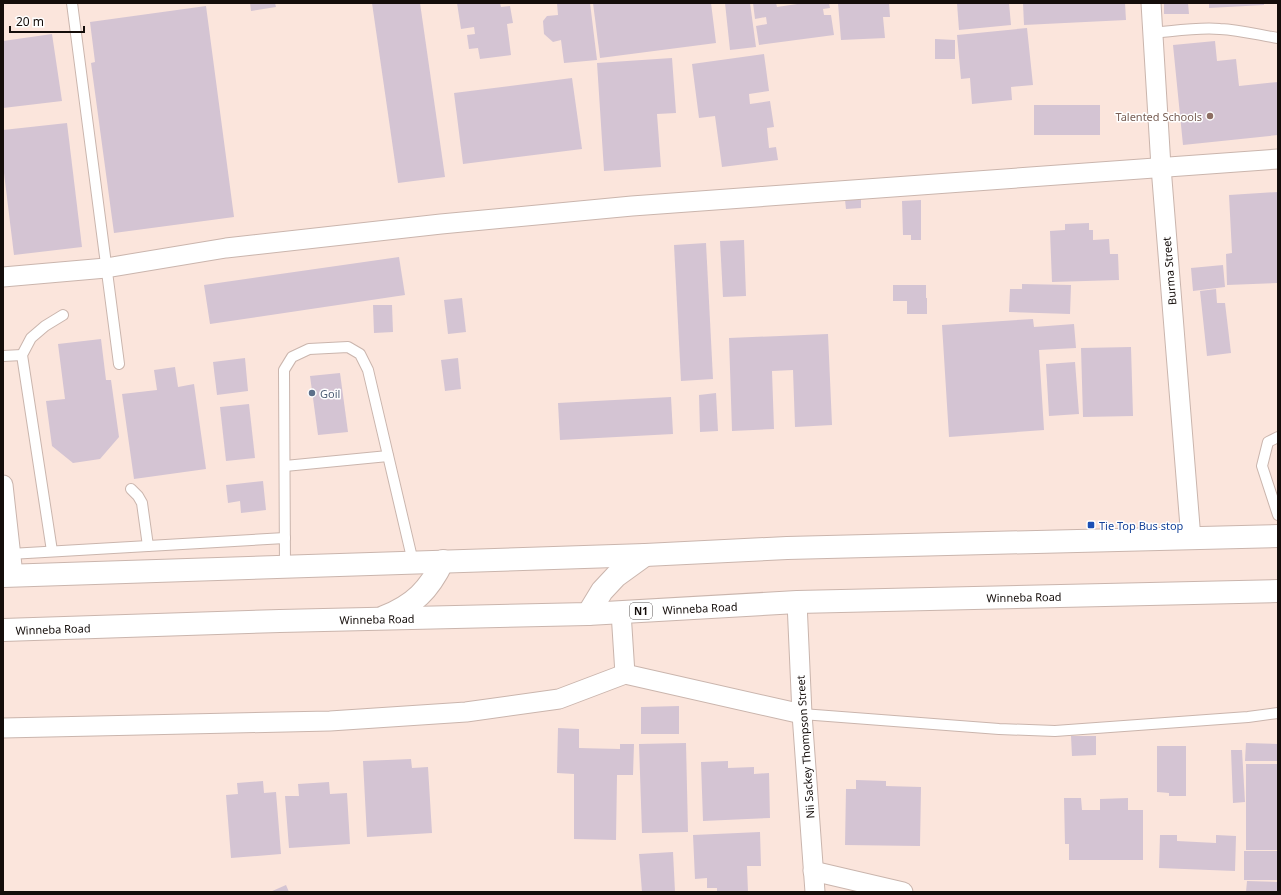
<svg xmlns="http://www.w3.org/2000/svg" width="1281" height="895" font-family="'Noto Sans',sans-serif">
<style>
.building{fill:#d4c4d3}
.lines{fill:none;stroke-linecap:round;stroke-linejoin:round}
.lane-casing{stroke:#cab5ad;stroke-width:12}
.street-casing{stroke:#cab5ad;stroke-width:21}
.highway-casing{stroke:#cab5ad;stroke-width:24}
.lane{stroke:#fff;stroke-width:10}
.street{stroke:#fff;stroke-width:19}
.highway{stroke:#fff;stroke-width:22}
.education-dot{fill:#8d6e63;stroke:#fff;stroke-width:1.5}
.service-dot{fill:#5c6f8a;stroke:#fff;stroke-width:1.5}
.transit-dot{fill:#1a4fb4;stroke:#fff;stroke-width:1.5}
.labels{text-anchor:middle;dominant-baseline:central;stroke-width:3;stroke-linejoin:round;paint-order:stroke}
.shield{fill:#fff;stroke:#5a5654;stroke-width:1}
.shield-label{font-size:10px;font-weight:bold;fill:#140d0a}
.education-label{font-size:11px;fill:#785e54;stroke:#fff;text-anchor:end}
.street-label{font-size:11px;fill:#140d0a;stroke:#fff}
.service-label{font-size:11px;fill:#4e5e75;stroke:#fff;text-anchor:start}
.transit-label{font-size:11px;fill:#164399;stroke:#fff;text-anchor:start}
</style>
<rect width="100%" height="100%" fill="#fbe5dc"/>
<!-- building -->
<g class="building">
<path d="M250 3H275L276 7 251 11Z"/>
<path d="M372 3H420L445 177 398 183Z"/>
<path d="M457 3H500L501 7 510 6 513 23 507 24 511 55 480 59 478 48 469 49 467 35 475 34 474 27 461 29Z"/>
<path d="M557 3H590L597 60 564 63 561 40 553 42 544 34 543 21 547 16 558 15Z"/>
<path d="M593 3H711L716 43 600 58Z"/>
<path d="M725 3H750L756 47 730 50Z"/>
<path d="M753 3H776L777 7 804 3H829L830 8 823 9 824 15H831L834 35 759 45 756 26 767 24 766 17 755 19Z"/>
<path d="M838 3H889L890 17H883L885 38 841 40Z"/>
<path d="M957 3H1009L1011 25 959 30Z"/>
<path d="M1023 3H1125L1126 20 1024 25Z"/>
<path d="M1164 3H1188L1189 14H1164Z"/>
<path d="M1209 3H1264V5L1209 8Z"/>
<path d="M206 6 234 217 114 233 91 63 95 62 90 22Z"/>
<path d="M1027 28 1033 85 1011 87 1012 100 972 104 970 78 961 79 957 35Z"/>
<path d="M52 34 62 101 3 108V41Z"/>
<path d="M935 39 955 40V59H935Z"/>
<path d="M1215 41 1217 61 1236 59 1239 86 1278 82V135L1183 145 1173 45Z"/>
<path d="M764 54 769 91 749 94 750 104 770 101 774 127 767 128 769 148 776 147 778 160 722 167 715 116 699 118 692 64Z"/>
<path d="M672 58 676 113 657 114 661 167 604 171 597 63Z"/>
<path d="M572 78 582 149 463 164 454 93Z"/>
<rect x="1034" y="105" width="66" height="30"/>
<path d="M67 123 82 247 14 255 3 165V130Z"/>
<path d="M1278 192V283L1227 285 1226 254 1232 253 1229 195Z"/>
<path d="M861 199V208L846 209 845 200Z"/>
<path d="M921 200V240H911V235H903L902 201Z"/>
<path d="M1089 223V230H1093V240L1109 239 1110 254H1118L1119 280 1052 282 1050 231 1065 230V224Z"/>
<path d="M744 240 746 296 723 297 720 241Z"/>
<path d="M706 243 713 379 681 381 674 245Z"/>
<path d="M399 257 405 295 210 324 204 285Z"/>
<path d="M1223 265 1225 287 1193 291 1191 268Z"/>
<path d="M1022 284 1071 285 1070 314 1009 312 1010 289H1022Z"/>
<path d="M893 285H926V298H927V314H907V301H893Z"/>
<path d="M1216 289 1217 303H1225L1231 353 1207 356 1200 291Z"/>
<path d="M462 298 466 332 448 334 444 300Z"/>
<path d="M373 305H392L393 332 374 333Z"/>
<path d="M1033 319 1034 327 1074 324 1076 348 1039 350 1044 430 949 437 942 325Z"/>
<path d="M828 334 832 425 795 427 793 370 772 371 774 429 732 431 729 338Z"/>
<path d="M101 339 106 380H111L119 437 100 459 73 463 52 446 46 401 65 399 58 344Z"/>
<path d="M1131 347 1133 416 1083 417 1081 348Z"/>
<path d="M245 358 248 391 217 395 213 362Z"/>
<path d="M458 358 461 389 445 391 441 360Z"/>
<path d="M1075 362 1079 414 1049 416 1046 364Z"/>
<path d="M175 367 178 387 194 384 206 469 134 479 122 394 157 390 154 370Z"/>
<path d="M340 373 348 432 318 435 310 376Z"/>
<path d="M716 393 718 431 700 432 699 395Z"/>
<path d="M671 397 673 434 560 440 558 403Z"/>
<path d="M249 404 255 458 226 461 220 407Z"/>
<path d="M263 481 266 510 241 513 240 501 228 503 226 485Z"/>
<path d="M679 706V734H641V707Z"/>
<path d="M558 728 579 729V748L620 749V744H634L633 775H617L616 840 574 839V774L557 773Z"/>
<path d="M1071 736H1096V755L1072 756Z"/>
<path d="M686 743 688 832 642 833 639 744Z"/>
<path d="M1246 743 1278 744V761H1245Z"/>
<path d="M1157 746H1186V796H1169V793L1157 792Z"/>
<path d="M1231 750H1242L1245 802 1233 803Z"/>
<path d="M411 759 412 768 428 767 432 833 367 837 363 761Z"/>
<path d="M728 761V768L754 767V774L769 773 770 818 703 821 701 762Z"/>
<rect x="1246" y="764" width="32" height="86"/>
<path d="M856 780 886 781V786L921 787 920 846 845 845 846 789H856Z"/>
<path d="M263 781 264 793 276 792 281 854 231 858 226 795 238 794 237 783Z"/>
<path d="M329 782 330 794 347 793 350 844 289 848 285 796H299L298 784Z"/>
<path d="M1064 798H1081L1082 810H1100V799L1128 798V810H1143V860H1069V844H1065Z"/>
<path d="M760 832 761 866H747L748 892H717V888H707V878L695 879 693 835Z"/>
<path d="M1160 835H1177V841L1216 843V835L1236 836 1235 871 1159 868Z"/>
<rect x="1244" y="851" width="34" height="29"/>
<path d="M673 852 675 892H642L639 854Z"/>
<path d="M1247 881 1278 882V892H1246Z"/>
<path d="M286 885 289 892H270Z"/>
</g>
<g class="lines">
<defs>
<g id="lane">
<path d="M72 3 119 364"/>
<path d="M1152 33C1175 31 1198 27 1220 29 1240 30 1259 35 1278 38"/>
<path d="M3 356 22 355"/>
<path d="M1278 437 1268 442 1262 466 1278 515"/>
<path d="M285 466 388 456"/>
<path d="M131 489 138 496 142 503 148 546"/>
<path d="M52 551 22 355 31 338 45 326 63 315"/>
<path d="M10 554 285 538"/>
<path d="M285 568 284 370 292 357 309 349 348 347 360 354 368 370 413 562"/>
<path d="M802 714 999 729 1055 731 1248 717 1278 713"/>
</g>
<g id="street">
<path d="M1151 3 1161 167 1191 539"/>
<path d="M3 277 106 268 226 248 441 224 632 206 1278 159"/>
<path d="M3 485 13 575"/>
<path d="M797 602 802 714 815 892"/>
<path d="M621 612 625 674"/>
<path d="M3 728 330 721 466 712 559 699 625 674 802 714"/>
<path d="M813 871 903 892"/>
</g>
<g id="highway">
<path d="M3 576 645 555 787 548 1278 536"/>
<path d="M588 614 602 591 616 576 645 555"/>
<path d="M384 617C414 605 429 590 443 561"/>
<path d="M3 630 280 621 588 614 797 602 1278 591"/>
</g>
</defs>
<!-- lane casing -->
<use href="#lane" class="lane-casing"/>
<!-- street casing -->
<use href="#street" class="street-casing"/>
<!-- highway casing -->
<use href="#highway" class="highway-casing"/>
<!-- lane -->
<use href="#lane" class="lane"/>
<!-- street -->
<use href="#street" class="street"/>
<!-- highway -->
<use href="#highway" class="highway"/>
</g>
<!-- markers -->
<circle class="education-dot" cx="1210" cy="116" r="4"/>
<circle class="service-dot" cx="312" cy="393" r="4"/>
<rect class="transit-dot" x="1087" y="521" width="8" height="8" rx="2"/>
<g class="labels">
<!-- shield labels -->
<rect class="shield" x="630" y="603" width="22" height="16" rx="3"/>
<g class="shield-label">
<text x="641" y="611">N1</text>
</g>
<!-- education labels -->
<g class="education-label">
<text x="1202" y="116">Talented Schools</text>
</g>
<!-- street labels -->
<g class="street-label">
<text transform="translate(1169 271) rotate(-95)">Burma Street</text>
<text transform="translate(1024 597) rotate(-1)">Winneba Road</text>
<text transform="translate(700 608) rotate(-3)">Winneba Road</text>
<text transform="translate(377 619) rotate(-1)">Winneba Road</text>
<text transform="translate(53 629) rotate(-2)">Winneba Road</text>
<text transform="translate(805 747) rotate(-94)">Nii Sackey Thompson Street</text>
</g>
<!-- service labels -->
<g class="service-label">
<text x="320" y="393">Goil</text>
</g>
<!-- transit labels -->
<g class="transit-label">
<text x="1099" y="525">Tie Top Bus stop</text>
</g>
</g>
<!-- border -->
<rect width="1281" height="895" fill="none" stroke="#140d0a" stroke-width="8"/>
<!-- scale -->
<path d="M10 26v6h74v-6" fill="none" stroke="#140d0a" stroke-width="2"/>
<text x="16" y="26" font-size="12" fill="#140d0a" stroke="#ffffff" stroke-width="3" paint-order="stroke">20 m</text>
</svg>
